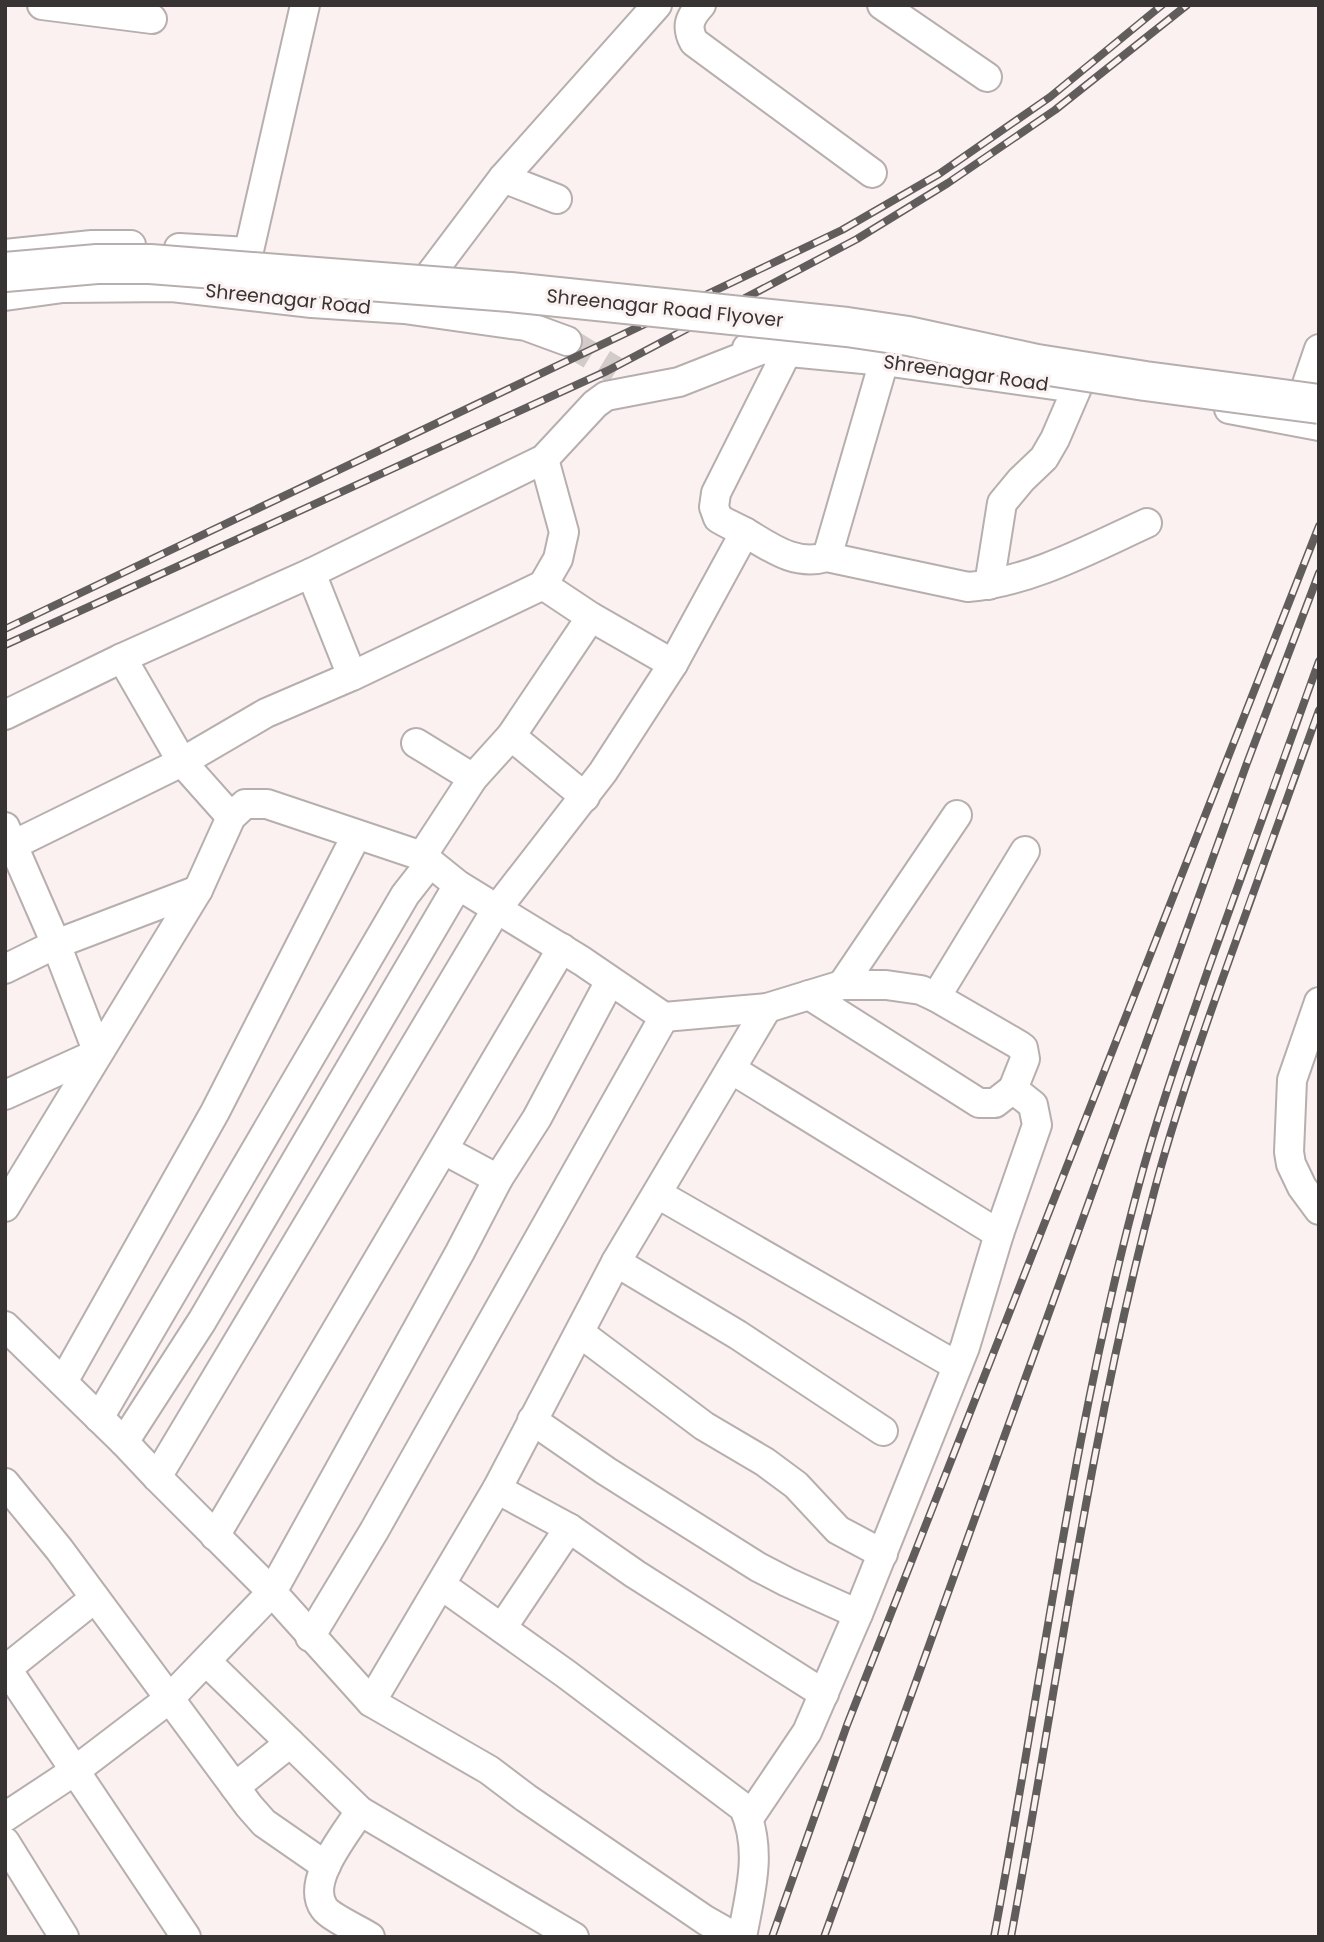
<svg xmlns="http://www.w3.org/2000/svg" width="1324" height="1942" font-family="Poppins,sans-serif">
<style>
.lines{fill:none;stroke-linecap:round;stroke-linejoin:round}
.minor-tunnel{stroke:#d3cbca;stroke-width:28;stroke-dasharray:28 14;stroke-linecap:butt}
.minor-casing{stroke:#b7afae;stroke-width:32}
.minor{stroke:#fff;stroke-width:28}
.rail-casing{stroke:#625d5d;stroke-width:8}
.rail{stroke:#faf1f0;stroke-width:5;stroke-dasharray:16;stroke-linecap:butt}
.highway-bridge-casing{stroke:#b7afae;stroke-width:42;stroke-linecap:butt}
.highway-bridge{stroke:#fff;stroke-width:38}
.labels{text-anchor:middle;dominant-baseline:central;stroke-width:6;stroke-linejoin:round;paint-order:stroke}
.street-label{font-size:19px;fill:#383434;stroke:#faf1f0}
</style>
<rect width="100%" height="100%" fill="#faf1f0"/>
<g class="lines">
<!-- minor-tunnel -->
<path class="minor-tunnel" d="M567 341 616 371"/>
<defs>
<g id="minor">
<path d="M42 5 152 19"/>
<path d="M701 5C689 18 686 27 694 42L872 173"/>
<path d="M882 5 987 77"/>
<path d="M503 178 557 199"/>
<path d="M179 248 249 252"/>
<path d="M5 254 92 245H131"/>
<path d="M240 290 305 5"/>
<path d="M5 296 63 288 172 287 312 303 404 309 526 326 567 341"/>
<path d="M414 296 503 178 657 5"/>
<path d="M747 348 884 361 1061 386"/>
<path d="M788 350 716 493 714 507 718 518C727 524 738 528 748 534 773 549 796 566 827 557L968 587C1030 582 1090 549 1147 523"/>
<path d="M1229 409 1319 426"/>
<path d="M1295 419 1319 349"/>
<path d="M827 557 884 361"/>
<path d="M311 573 352 676"/>
<path d="M543 585 591 617 673 664"/>
<path d="M989 585 1002 503 1021 480 1044 458 1055 439 1077 388"/>
<path d="M122 658 182 762 231 817"/>
<path d="M5 715 122 658 311 573 544 459 595 404 606 396 679 382 763 349"/>
<path d="M511 736 585 797"/>
<path d="M416 743 473 778"/>
<path d="M5 827 56 944 98 1053 5 1095"/>
<path d="M5 849 182 762 266 713 352 676 543 585 558 559 564 532 544 459"/>
<path d="M422 856 473 778 511 736 591 617"/>
<path d="M5 969 56 944 198 890"/>
<path d="M842 985 957 815"/>
<path d="M809 995 979 1103H995L1013 1089"/>
<path d="M936 997 1025 851"/>
<path d="M1319 1002 1292 1080 1289 1152 1291 1164 1302 1187 1319 1210"/>
<path d="M731 1069 999 1234"/>
<path d="M444 1150 498 1179 537 1118 610 981"/>
<path d="M658 1194 957 1366"/>
<path d="M5 1207 198 890 231 817 245 804H267L422 856 458 885 582 961 664 1017 767 1008 842 985H886L921 990 936 997 1019 1045 1023 1048 1025 1059 1013 1089 1033 1105 1037 1125 999 1234 965 1347 858 1614 807 1732 749 1818"/>
<path d="M616 1262 738 1335 883 1431"/>
<path d="M5 1326 124 1442 157 1477 272 1592 371 1702 489 1770 526 1798 705 1920 735 1937"/>
<path d="M580 1333 704 1426 765 1462 796 1485 838 1530 883 1554"/>
<path d="M63 1382 215 1112 356 836"/>
<path d="M99 1418 405 895 430 863"/>
<path d="M532 1420 606 1471 758 1567 787 1582 858 1614"/>
<path d="M124 1442 202 1321 458 885"/>
<path d="M157 1477 496 910 603 772 673 664 745 532"/>
<path d="M5 1483 59 1549 249 1806 264 1823 326 1866"/>
<path d="M497 1489 569 1528 635 1574 824 1694"/>
<path d="M215 1536 562 948"/>
<path d="M441 1585 566 1674 744 1808C763 1851 750 1893 742 1937"/>
<path d="M502 1628 569 1528"/>
<path d="M310 1637 374 1531 664 1017"/>
<path d="M207 1662 360 1811 574 1937"/>
<path d="M7 1669 186 1937"/>
<path d="M5 1670 95 1598"/>
<path d="M371 1702 497 1489 616 1262 767 1008"/>
<path d="M235 1787 290 1743"/>
<path d="M360 1811C346 1834 305 1881 324 1908 330 1917 359 1930 370 1937"/>
<path d="M5 1817 76 1770 169 1699 272 1592 460 1252 498 1179"/>
<path d="M5 1842 64 1937"/>
</g>
</defs>
<!-- minor casing -->
<use href="#minor" class="minor-casing"/>
<!-- minor -->
<use href="#minor" class="minor"/>
<defs>
<g id="rail">
<path d="M5 629 842 230 939 174 1050 97 1162 5"/>
<path d="M5 645 607 371 857 239 948 183 1055 110 1187 5"/>
<path d="M772 1937 847 1725 1319 526"/>
<path d="M824 1937 1247 763 1319 573"/>
<path d="M994 1937C1041 1687 1072 1434 1138 1188 1158 1113 1184 1040 1209 967 1245 865 1282 763 1319 661"/>
<path d="M1011 1937C1057 1688 1089 1437 1154 1192 1173 1120 1197 1050 1222 980 1254 890 1286 800 1319 710"/>
</g>
</defs>
<!-- rail casing -->
<use href="#rail" class="rail-casing"/>
<!-- rail -->
<use href="#rail" class="rail"/>
<defs>
<path id="highway-bridge" d="M5 272 97 264H150L510 292 847 327 908 336 1037 364 1145 381 1319 404"/>
</defs>
<!-- highway-bridge casing -->
<use href="#highway-bridge" class="highway-bridge-casing"/>
<!-- highway-bridge -->
<use href="#highway-bridge" class="highway-bridge"/>
</g>
<g class="labels">
<!-- street labels -->
<g class="street-label">
<text transform="translate(288 299) rotate(6)">Shreenagar Road</text>
<text transform="translate(665 308) rotate(6)">Shreenagar Road Flyover</text>
<text transform="translate(966 373) rotate(8)">Shreenagar Road</text>
</g>
</g>
<!-- border -->
<rect width="1324" height="1942" fill="none" stroke="#383434" stroke-width="14"/>
</svg>
